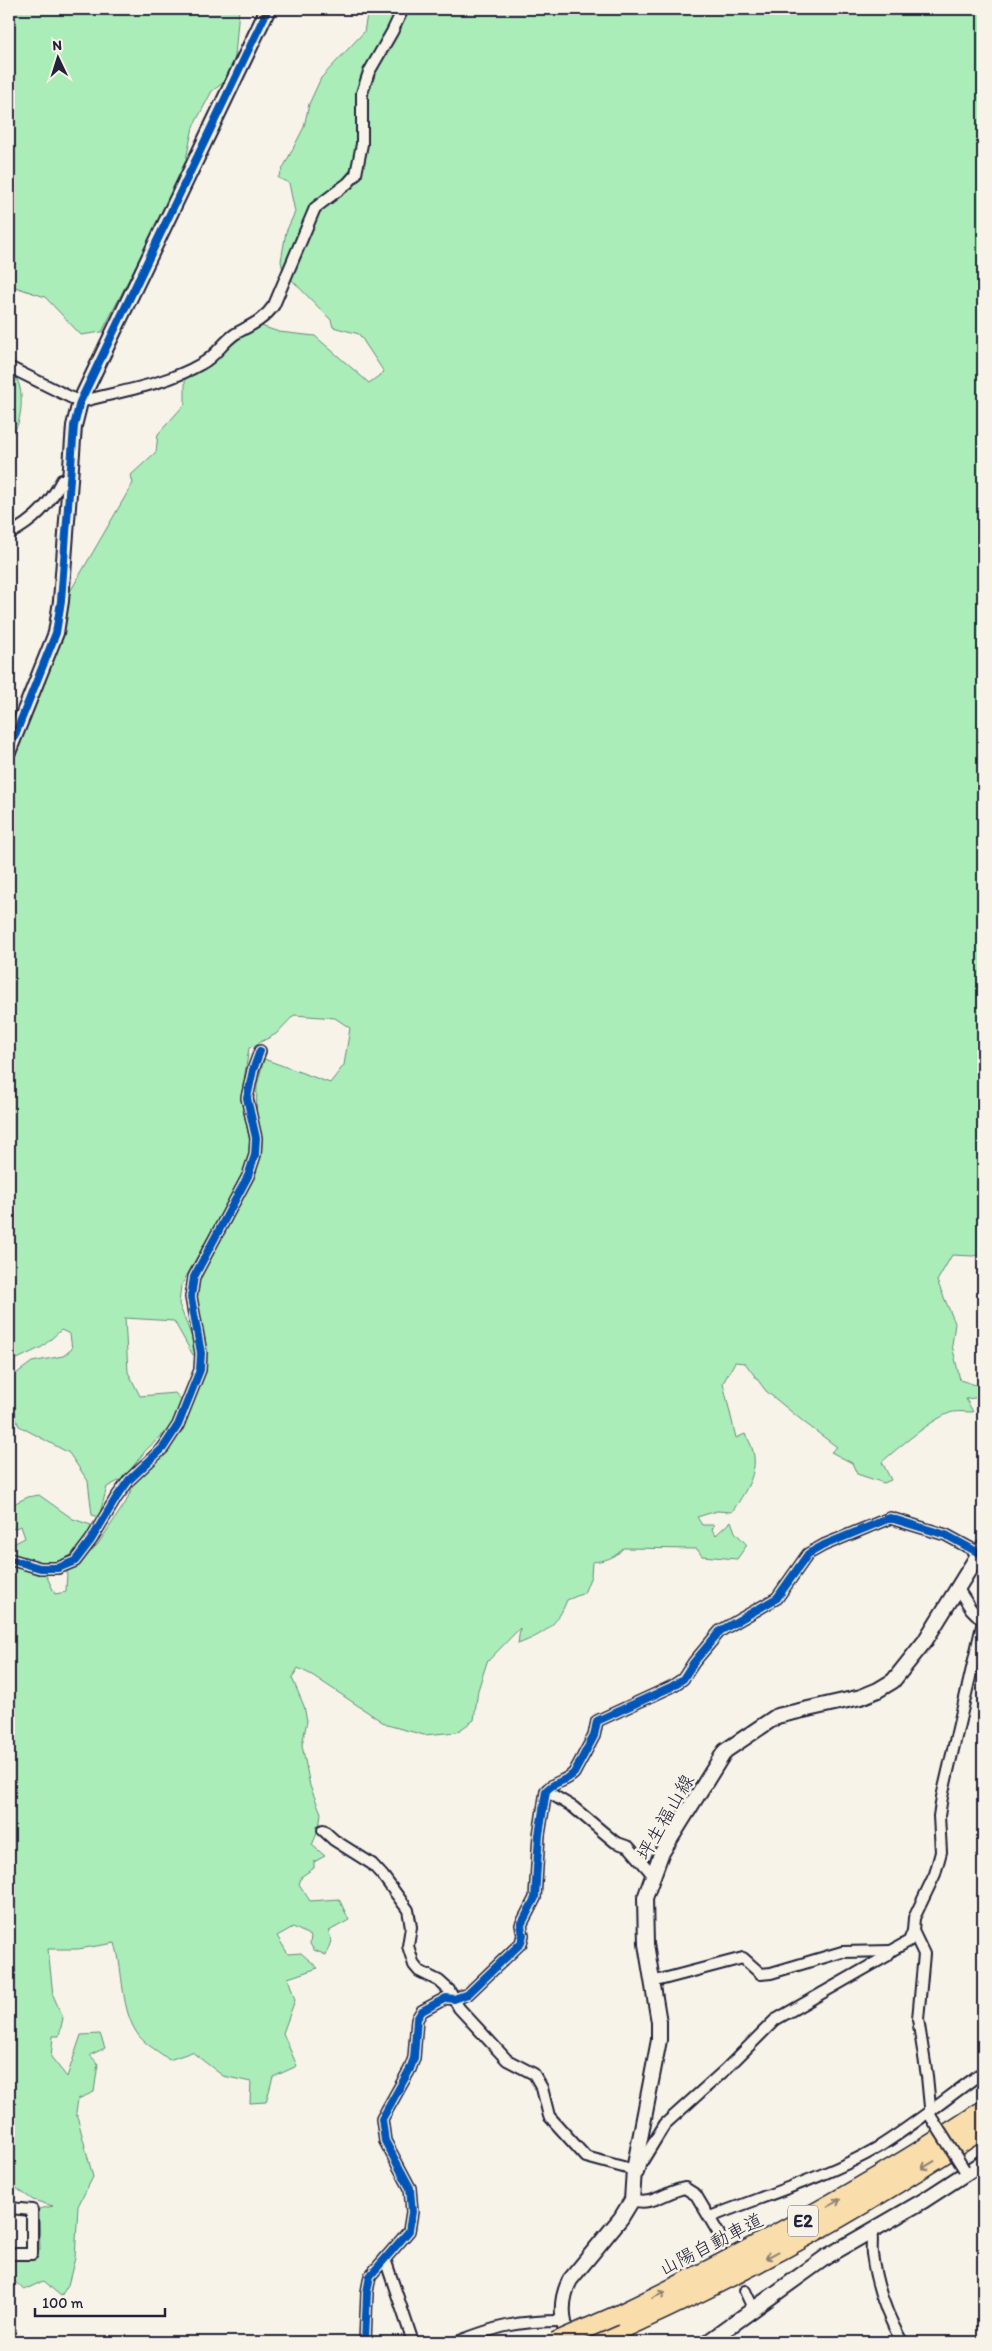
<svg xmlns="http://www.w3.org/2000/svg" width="992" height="2351" font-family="Itim,'Klee One',sans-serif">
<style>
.green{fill:#aaedb8;stroke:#66887a}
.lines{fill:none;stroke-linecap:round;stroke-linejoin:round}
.street-tunnel{stroke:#ccc9c5;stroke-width:10;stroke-dasharray:10 5;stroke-linecap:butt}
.street-casing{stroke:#22223b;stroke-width:14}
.secondary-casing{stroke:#22223b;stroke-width:18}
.highway-casing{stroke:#22223b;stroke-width:21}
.street{stroke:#f7f3e8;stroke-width:10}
.secondary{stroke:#f7f3e8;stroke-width:14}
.highway{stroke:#f9deab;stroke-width:18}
.street-bridge-casing{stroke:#22223b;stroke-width:14;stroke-linecap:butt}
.highway-bridge-casing{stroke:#22223b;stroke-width:21;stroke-linecap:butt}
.street-bridge{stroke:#f7f3e8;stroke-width:10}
.highway-bridge{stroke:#f9deab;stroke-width:18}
.cycleway-casing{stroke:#f7f3e8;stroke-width:11}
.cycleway{stroke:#0057b8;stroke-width:8}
.oneway{stroke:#8e8073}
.labels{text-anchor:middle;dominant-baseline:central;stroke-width:5;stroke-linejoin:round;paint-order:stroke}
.shield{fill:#f7f3e8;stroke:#62616f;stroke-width:1}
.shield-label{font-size:18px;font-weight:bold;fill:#22223b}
.street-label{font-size:19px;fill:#22223b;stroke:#f7f3e8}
</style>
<rect width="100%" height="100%" fill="#f7f3e8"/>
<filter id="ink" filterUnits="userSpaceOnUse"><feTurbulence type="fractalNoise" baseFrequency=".02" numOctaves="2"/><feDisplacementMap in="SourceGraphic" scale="10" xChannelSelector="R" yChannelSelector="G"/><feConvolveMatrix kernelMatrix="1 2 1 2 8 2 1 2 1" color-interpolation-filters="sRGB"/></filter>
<g filter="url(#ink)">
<!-- green -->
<g class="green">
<path d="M9 9H239L235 56 230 78 212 91 193 127 183 173 102 332 81 335 45 297 9 285Z"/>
<path d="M368 9H983V1254L973 1256 952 1255 937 1281 955 1323 952 1345 960 1380 982 1387 983 1397 966 1399 973 1412C967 1412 959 1411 953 1412 937 1415 895 1450 882 1462L891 1480 884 1483 857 1474 852 1463 831 1452 837 1447 805 1423 766 1391 745 1363 735 1362 723 1383 736 1438 745 1434C765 1464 749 1486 732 1512L717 1511 697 1517 702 1525H714L712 1530 716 1535 731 1521 735 1532 747 1545 737 1559 702 1556 697 1549 623 1548C616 1558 604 1561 592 1562L591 1576 584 1593 567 1600C557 1626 544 1634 518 1644L520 1628 487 1662 478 1690 474 1720 457 1732 424 1735 387 1725 312 1675 298 1668 292 1678 304 1706 307 1721 302 1745 310 1786 321 1813 319 1829 312 1845 325 1856 314 1862V1868L302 1876 299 1884 310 1901 339 1899 349 1920 329 1931 331 1941 326 1955 314 1950 310 1944 311 1936 293 1927 277 1936 288 1954 301 1953 318 1968 288 1978 295 2000 283 2033 297 2066 273 2077 266 2102 250 2103 251 2082 223 2076 192 2052 169 2060C160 2052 146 2045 139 2036 120 2011 124 1972 115 1943L78 1949H48L53 1995 63 2018 59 2036H53L51 2057 67 2077 81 2035 100 2034 105 2048 90 2055 98 2064 94 2092 78 2099 76 2112 93 2177 78 2206 75 2258 68 2285 61 2296 43 2281 24 2290 9 2276V2260L40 2250 39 2209 53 2206 33 2200 9 2183V1563L46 1575 55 1594 66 1592 67 1572 98 1544 126 1502 136 1478 155 1463 167 1450 204 1371 195 1297 198 1278 252 1177 256 1124 257 1085 264 1059 330 1083 344 1065 350 1028 335 1018 294 1015 276 1034 249 1048 241 1099 251 1147 245 1170 181 1286 179 1304 198 1353 193 1355 174 1321 125 1318 128 1372 140 1396 175 1393 185 1404 171 1427 146 1450 124 1478 107 1487 99 1517 92 1515 88 1481 69 1453 19 1426 9 1404V1379L32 1362 63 1356 72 1349 70 1334 61 1330 42 1347 9 1363V758L56 638 66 588 71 590 133 483 131 475 156 452 158 434 185 404V378C211 363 233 343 258 325L279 332 315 336 369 383 384 372 359 334 333 327 331 320 283 271 281 261 286 232 295 212 289 183 278 178 304 127 309 104 321 78 364 32Z"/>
<path d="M9 372C25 377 23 415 16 428 15 431 11 434 9 437Z"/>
<path d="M39 1495 73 1519 91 1525 92 1534 68 1560 47 1563 12 1555 9 1546 25 1538 21 1526 9 1530V1506L28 1497Z"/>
</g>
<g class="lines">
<!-- street-tunnel -->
<path class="street-tunnel" d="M719 2234 745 2291"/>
<defs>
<g id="street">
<path d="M9 367 80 402C120 391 165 385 201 364 215 357 222 343 235 334 251 325 264 320 274 305L315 208 348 183 356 174 362 144V93L369 72 392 32 403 9"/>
<path d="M9 534C34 521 49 505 62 480H69"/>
<path d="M9 1559 40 1568H58L75 1561 91 1540 116 1498 129 1480 163 1448 178 1425 200 1370 201 1353 191 1297 194 1277 248 1176 255 1155 256 1138 247 1098 253 1070 260 1051"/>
<path d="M958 1589 971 1609 983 1621"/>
<path d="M546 1791 573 1807 615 1842 629 1847 653 1875"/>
<path d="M323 1830 334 1840 372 1864 383 1876 408 1910 411 1927 408 1946 414 1965 419 1971 439 1981 449 1990 459 2008 507 2060 534 2074 542 2088 549 2116 586 2157 634 2170"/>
<path d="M652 1982 743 1958 761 1974 771 1973 842 1952 891 1951"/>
<path d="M931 2117 927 2076 918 2019 924 1954 913 1931 914 1918 935 1874 941 1852 939 1816 942 1797 983 1621"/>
<path d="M638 2173 640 2165 665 2124 725 2070 775 2020 887 1956 891 1951 909 1941 913 1931"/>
<path d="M632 2200C652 2207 666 2191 685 2188L696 2195 719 2234"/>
<path d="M9 2208 32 2210V2254H9"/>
<path d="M710 2217C763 2196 829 2176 877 2148 914 2125 948 2097 983 2072"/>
<path d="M871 2231C873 2239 871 2246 872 2254 876 2285 887 2316 902 2342"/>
<path d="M385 2259 413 2342"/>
<path d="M745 2291 753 2308"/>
<path d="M365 2342 367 2292 370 2276 409 2231 412 2212 410 2188 385 2141 382 2119 410 2069 414 2058 417 2019 422 2011 446 1998 454 1999 468 1994 521 1943 523 1935 521 1925 535 1898 539 1835 546 1791C554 1781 566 1782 574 1773L594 1736 597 1721 671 1687 683 1679 694 1662 720 1631 777 1598 808 1554 824 1545 890 1518 946 1535 979 1553"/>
<path d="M457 2342C498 2326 518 2321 562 2321"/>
</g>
<g id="secondary">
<path d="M9 750 56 633 61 601 74 426 80 402 268 9"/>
<path d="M569 2342C562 2320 559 2302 570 2280L621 2218 632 2200 634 2170 659 2040V2022L646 1944 645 1898 661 1854 725 1751 777 1716 861 1697 878 1690 893 1681 925 1641 983 1547"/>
<path d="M708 2342 826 2257 923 2201 983 2162"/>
</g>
<g id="highway">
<path d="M615 2316C742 2255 866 2188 983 2110"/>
<path d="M593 2342C729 2283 860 2211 983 2129"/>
</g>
</defs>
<!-- street casing -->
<use href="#street" class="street-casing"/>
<!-- secondary casing -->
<use href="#secondary" class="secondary-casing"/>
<!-- highway casing -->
<use href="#highway" class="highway-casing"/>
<!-- street -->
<use href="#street" class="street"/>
<!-- secondary -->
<use href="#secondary" class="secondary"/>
<!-- highway -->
<use href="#highway" class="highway"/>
<defs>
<path id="street-bridge" d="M931 2117 964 2169"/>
<path id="highway-bridge" d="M555 2342 615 2316"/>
</defs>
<!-- street-bridge casing -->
<use href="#street-bridge" class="street-bridge-casing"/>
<!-- highway-bridge casing -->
<use href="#highway-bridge" class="highway-bridge-casing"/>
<!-- street-bridge -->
<use href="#street-bridge" class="street-bridge"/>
<!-- highway-bridge -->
<use href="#highway-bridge" class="highway-bridge"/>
<defs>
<g id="cycleway">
<path d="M9 750 56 633 61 601 74 426 80 402 268 9"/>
<path d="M9 1559 40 1568H58L75 1561 91 1540 116 1498 129 1480 163 1448 178 1425 200 1370 201 1353 191 1297 194 1277 248 1176 255 1155 256 1138 247 1098 253 1070 260 1051"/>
<path d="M365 2342 367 2292 370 2276 409 2231 412 2212 410 2188 385 2141 382 2119 410 2069 414 2058 417 2019 422 2011 446 1998 454 1999 468 1994 521 1943 523 1935 521 1925 535 1898 539 1835 546 1791C554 1781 566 1782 574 1773L594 1736 597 1721 671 1687 683 1679 694 1662 720 1631 777 1598 808 1554 824 1545 890 1518 946 1535 979 1553"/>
</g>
</defs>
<!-- cycleway casing -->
<use href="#cycleway" class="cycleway-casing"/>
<!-- cycleway -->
<use href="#cycleway" class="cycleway"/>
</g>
<!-- one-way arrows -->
<defs><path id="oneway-shaft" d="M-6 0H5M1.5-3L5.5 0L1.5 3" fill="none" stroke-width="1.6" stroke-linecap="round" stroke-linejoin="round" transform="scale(1.25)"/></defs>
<g class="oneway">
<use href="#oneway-shaft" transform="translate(928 2165) rotate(149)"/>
<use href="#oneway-shaft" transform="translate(834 2203) rotate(-30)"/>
<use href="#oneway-shaft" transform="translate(772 2255) rotate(152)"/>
<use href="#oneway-shaft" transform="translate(659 2295) rotate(-26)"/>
</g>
</g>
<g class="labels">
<!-- shield labels -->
<rect class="shield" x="788" y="2205.5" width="30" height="31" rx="4"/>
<g class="shield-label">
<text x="803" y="2221">E2</text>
</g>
<!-- street labels -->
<g class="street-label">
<text transform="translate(665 1817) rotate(-60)">坪生福山線</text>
<text transform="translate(711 2244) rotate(-27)">山陽自動車道</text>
</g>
</g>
<!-- margin -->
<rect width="992" height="2351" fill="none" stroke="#f7f3e8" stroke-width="30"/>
<rect x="15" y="15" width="962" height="2321" fill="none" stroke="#22223b" stroke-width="2" filter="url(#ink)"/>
<!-- north arrow -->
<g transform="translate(58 58) rotate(356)" stroke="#f7f3e8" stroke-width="4" paint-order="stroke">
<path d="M0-4L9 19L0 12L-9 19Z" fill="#22223b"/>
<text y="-8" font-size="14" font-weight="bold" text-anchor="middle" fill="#22223b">N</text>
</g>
<!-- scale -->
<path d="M35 2308v8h130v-8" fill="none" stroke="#22223b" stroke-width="2.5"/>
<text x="42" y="2308" font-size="15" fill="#22223b" stroke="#f7f3e8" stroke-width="4" paint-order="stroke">100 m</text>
</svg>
